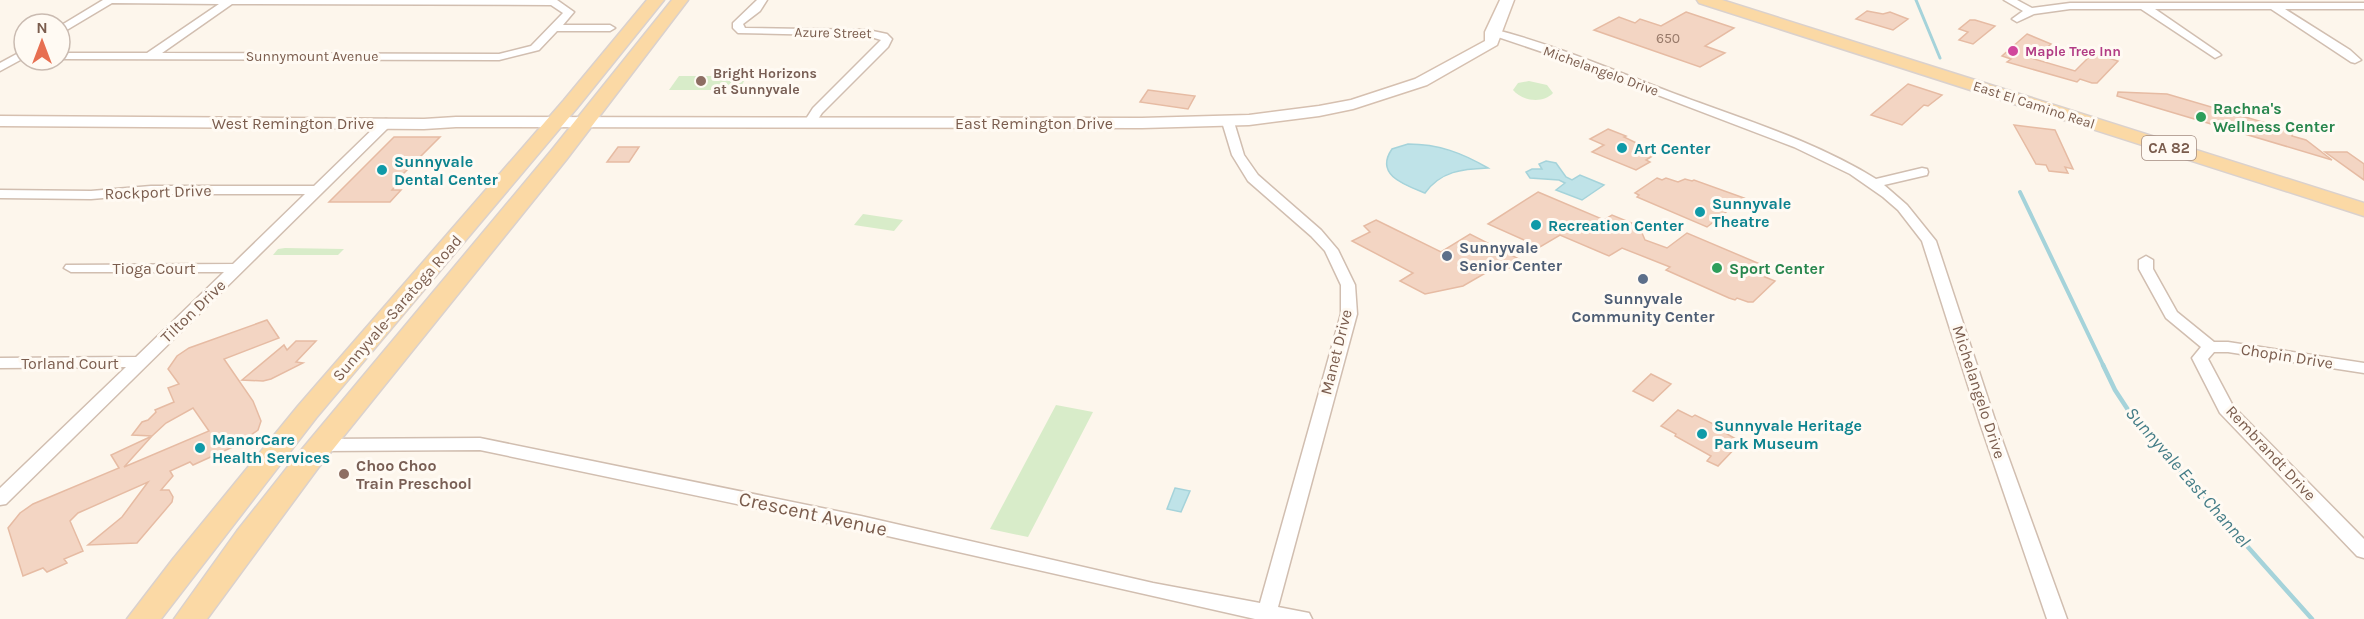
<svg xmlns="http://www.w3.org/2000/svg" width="2364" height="619" font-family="Karla,sans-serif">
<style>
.green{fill:#d8ecc9}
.water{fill:#bfe3e8;stroke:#a5d3da;stroke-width:1.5}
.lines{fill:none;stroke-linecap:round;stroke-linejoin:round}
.stream-far2{stroke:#a5d3da;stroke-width:3}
.stream-far1{stroke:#a5d3da;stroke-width:4}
.stream{stroke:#a5d3da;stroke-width:4.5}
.building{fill:#f3d5c3;stroke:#e6bba3;stroke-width:1.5}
.street-casing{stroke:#d1beb0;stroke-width:3}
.secondary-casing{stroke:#d6c0b0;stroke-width:3}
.primary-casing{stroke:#dad1cd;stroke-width:3}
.street{fill:#fff;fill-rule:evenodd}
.secondary{fill:#fff;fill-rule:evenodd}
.primary{fill:#fbd9a5;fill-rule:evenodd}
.hotel-dot{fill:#d1479c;stroke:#fffaf3;stroke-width:2}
.education-dot{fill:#8d6e63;stroke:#fffaf3;stroke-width:2}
.leisure-dot{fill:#2e9e5b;stroke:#fffaf3;stroke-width:2}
.culture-dot{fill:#0f9aa8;stroke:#fffaf3;stroke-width:2}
.service-dot{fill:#5c6f8a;stroke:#fffaf3;stroke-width:2}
.labels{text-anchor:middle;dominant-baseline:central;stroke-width:6;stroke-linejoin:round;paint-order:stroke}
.far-street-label{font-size:14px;fill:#7a5c4d;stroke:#fffaf3}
.number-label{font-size:14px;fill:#987a6a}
.far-hotel-label{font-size:14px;font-weight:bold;fill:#b23c85;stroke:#fffaf3;text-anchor:start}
.far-education-label{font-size:14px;font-weight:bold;fill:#785e54;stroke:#fffaf3;text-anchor:start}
.shield{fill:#fffaf3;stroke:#a28b7f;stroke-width:1.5}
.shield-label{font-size:15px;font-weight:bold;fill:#7a5c4d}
.leisure-label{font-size:16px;font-weight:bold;fill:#27864d;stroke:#fffaf3;text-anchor:start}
.street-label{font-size:16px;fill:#7a5c4d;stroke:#fffaf3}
.culture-label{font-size:16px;font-weight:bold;fill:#0d838f;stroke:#fffaf3;text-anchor:start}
.service-label{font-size:16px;font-weight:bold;fill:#4e5e75;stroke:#fffaf3;text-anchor:start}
.education-label{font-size:16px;font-weight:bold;fill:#785e54;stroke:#fffaf3;text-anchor:start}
.water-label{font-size:18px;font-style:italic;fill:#437c86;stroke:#fffaf3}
.near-street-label{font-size:20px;fill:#7a5c4d;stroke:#fffaf3}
</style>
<rect width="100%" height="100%" fill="#fdf6ec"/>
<!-- green -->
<g class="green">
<path d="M679 76H747L739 90H669Z"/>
<path d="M1529 81 1547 85 1553 93C1543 104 1522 101 1513 90L1518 83Z"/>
<path d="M863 214 903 220 894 231 854 225Z"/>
<path d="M285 248 344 249 338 255H273L278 249Z"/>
<path d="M1056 405 1093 412 1028 537 990 529Z"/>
</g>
<!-- water -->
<g class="water">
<path d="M1408 144C1439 144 1462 153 1488 168 1462 169 1441 171 1425 193 1405 185 1374 175 1392 149Z"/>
<path d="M1546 161 1556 163 1566 177 1572 180 1580 175 1604 185 1582 200 1556 190 1565 183 1559 180 1530 178 1526 172 1532 169H1542L1539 164Z"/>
<path d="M1175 488 1190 491 1181 512 1167 509Z"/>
</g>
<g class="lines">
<!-- stream-far2 -->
<path class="stream-far2" d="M1916 0 1940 58"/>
<!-- stream-far1 -->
<path class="stream-far1" d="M2020 192 2104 367"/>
<!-- stream -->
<path class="stream" d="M2103 365 2115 390 2134 419 2312 619"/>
</g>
<!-- building -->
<g class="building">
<path d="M1867 11 1883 14 1890 12 1908 19 1893 30 1856 19Z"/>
<path d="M1686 12 1734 28 1705 46 1725 53 1700 67 1594 30 1619 17 1635 23 1640 19 1661 26Z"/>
<path d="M1970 20H1975L1995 26 1973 44 1959 40 1968 32 1959 29Z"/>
<path d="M2027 34 2051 44 2034 59 2075 71 2093 53 2118 61 2097 83H2092L2080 79 2077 82 2007 62 2011 59 2002 56Z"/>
<path d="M1908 84 1942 95 1928 106 1924 105 1902 125 1871 115Z"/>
<path d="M1148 90 1195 96 1188 109 1140 102Z"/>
<path d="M2118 92 2167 94 2293 131 2292 136 2306 140 2332 160 2117 96Z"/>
<path d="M2014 125 2055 130 2073 169 2065 167 2068 173 2049 171 2046 165 2036 164Z"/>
<path d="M1608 129 1626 136 1624 137 1657 153 1646 160 1650 162 1636 170 1592 152 1604 145 1590 139Z"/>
<path d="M394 137H440L400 177H403L392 190H401L390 202H329Z"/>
<path d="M618 147H639L629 162H607Z"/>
<path d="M2325 152H2347L2364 164V180Z"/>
<path d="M1657 178 1662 180 1666 178 1678 182 1685 179 1692 181 1694 180 1744 198 1707 227 1637 197 1639 195 1635 193Z"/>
<path d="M1538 192 1604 220 1612 215 1639 226 1645 240 1667 248 1687 233 1767 267 1765 269 1772 272 1765 277 1775 281 1753 302H1748L1737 298 1735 300 1729 298 1666 270 1670 267 1622 248 1609 256 1560 235 1540 247 1488 224Z"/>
<path d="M1376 220 1441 252 1470 234 1521 260 1509 268 1501 264 1463 286 1425 294 1400 281 1413 273 1352 241 1370 232 1364 226Z"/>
<path d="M267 320 279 338 224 359 253 401 261 421 258 430 237 445 193 465 190 462 170 471 173 476 161 490H169L173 497 172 502 137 543 88 545 122 517 148 482 78 513 70 521 83 551 64 559 67 563 47 572 43 568 23 576 8 528 20 513 33 504 119 468 111 455 152 436 124 467 209 431 193 408 166 423 152 436 132 435 142 422 148 420 156 412 155 410 174 402 168 388 179 384 168 369 177 356 189 348Z"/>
<path d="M296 341H316L296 362 303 363 271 379 263 381 242 380 284 345 287 350Z"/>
<path d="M1651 374 1671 384 1653 401 1633 391Z"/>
<path d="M1678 410 1692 417 1695 415 1730 432 1727 434 1741 442 1718 466 1707 461 1711 456 1675 436 1676 434 1661 426Z"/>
</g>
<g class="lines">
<defs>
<g id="street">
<path d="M103 0H557L574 12 563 25H610L615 28 610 31H557L539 50 499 60 60 59V53H147L219 4 112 3 60 34V26ZM232 4 551 5 563 13 531 46 499 54 162 53Z"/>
<path d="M757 0H767L760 11 743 24 745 28 868 30 887 34 892 39 888 47 822 113 814 125H806L804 122 813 108 881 40 868 36 738 33 733 28V23Z"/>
<path d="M2004 0H2017L2032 8 2070 3H2364V9H2285L2350 50 2361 60 2355 63 2351 62 2271 9H2155L2219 53 2221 55 2215 58 2141 9H2070L2034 14 2017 22 2012 19 2023 11Z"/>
<path d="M1493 29C1556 45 1617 72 1678 95 1745 120 1815 141 1876 179L1922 168 1927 169 1928 172 1927 175 1884 185 1907 205 1936 241 1996 423 2067 619H2047L1980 423 1922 241 1898 210 1883 197 1850 174 1794 147 1566 60 1489 34V30Z"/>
<path d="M24 50V58L0 71V63Z"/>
<path d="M1228 118 1234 122 1244 155 1258 175 1321 230 1338 250 1355 285 1357 314 1278 607 1309 613 1312 619H1255L861 530 480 450 321 451 315 449 312 445 315 441 321 439 480 438 861 516 1153 583 1260 603 1341 314V285L1325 251 1311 236 1248 181 1232 155 1222 122Z"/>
<path d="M386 119 390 120V126L6 504 0 505V488L126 367 0 368V358L136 357 224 272H71L64 268 66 265 233 264 305 194H151L91 199 0 198V190L91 191 151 186H314L382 120Z"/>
<path d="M2146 256 2153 260V269L2177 312 2214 342H2228L2364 363V373L2228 352H2214L2208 359 2233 406 2364 539V558L2357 556 2220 413 2192 358 2201 347 2166 318 2139 269V260Z"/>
</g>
<path id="secondary" d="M1500 0H1514L1497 45 1427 85 1353 109 1319 116 1249 125 1142 128 456 127 424 129 0 126V116L424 119 456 117 1142 118 1249 115 1319 106 1351 100 1415 79 1485 41V32Z"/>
<g id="primary">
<path d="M647 0H664L577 108 316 418 161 619H127L173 559 298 406 564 100Z"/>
<path d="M672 0H688L566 160 318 468 207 619H174L237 531 298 454 551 151Z"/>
<path d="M1697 0H1722L2364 203V216L1699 3Z"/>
</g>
</defs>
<!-- street casing -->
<use href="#street" class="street-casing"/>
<!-- secondary casing -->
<use href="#secondary" class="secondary-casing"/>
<!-- primary casing -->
<use href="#primary" class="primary-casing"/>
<!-- street -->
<use href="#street" class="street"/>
<!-- secondary -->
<use href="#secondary" class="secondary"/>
<!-- primary -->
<use href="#primary" class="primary"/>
</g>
<!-- markers -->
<circle class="hotel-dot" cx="2013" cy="51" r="6"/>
<g class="education-dot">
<circle cx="701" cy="81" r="6"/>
<circle cx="344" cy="474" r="6"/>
</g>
<g class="leisure-dot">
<circle cx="2201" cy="117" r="6"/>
<circle cx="1717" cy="268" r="6"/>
</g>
<g class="culture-dot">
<circle cx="1622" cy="148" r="6"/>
<circle cx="382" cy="170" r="6"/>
<circle cx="1700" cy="212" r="6"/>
<circle cx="1536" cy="225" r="6"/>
<circle cx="1702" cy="434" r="6"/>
<circle cx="200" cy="448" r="6"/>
</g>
<g class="service-dot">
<circle cx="1447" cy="256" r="6"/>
<circle cx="1643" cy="279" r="6"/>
</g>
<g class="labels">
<!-- far-street labels -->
<g class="far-street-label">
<text transform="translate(833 33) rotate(1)">Azure Street</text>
<text x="312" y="56">Sunnymount Avenue</text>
<text transform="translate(1601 71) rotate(20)">Michelangelo Drive</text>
<text transform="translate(2034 105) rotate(18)">East El Camino Real</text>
</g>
<!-- number labels -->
<g class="number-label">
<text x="1668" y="38">650</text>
</g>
<!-- far-hotel labels -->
<g class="far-hotel-label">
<text x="2025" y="51">Maple Tree Inn</text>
</g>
<!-- far-education labels -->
<g class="far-education-label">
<text x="713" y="73">Bright Horizons<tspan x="713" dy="16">at Sunnyvale</tspan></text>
</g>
<!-- shield labels -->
<rect class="shield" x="2142" y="136" width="54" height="24" rx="4.5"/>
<g class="shield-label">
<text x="2169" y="148">CA 82</text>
</g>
<!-- leisure labels -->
<g class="leisure-label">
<text x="2213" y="108">Rachna's<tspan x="2213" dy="18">Wellness Center</tspan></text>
<text x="1729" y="268">Sport Center</text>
</g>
<!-- street labels -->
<g class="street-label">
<text x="293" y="123">West Remington Drive</text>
<text x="1034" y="123">East Remington Drive</text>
<text transform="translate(158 192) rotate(-2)">Rockport Drive</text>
<text x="154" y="268">Tioga Court</text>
<text transform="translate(397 308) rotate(-49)">Sunnyvale-Saratoga Road</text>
<text transform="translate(193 311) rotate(-44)">Tilton Drive</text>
<text transform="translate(1336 352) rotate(-76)">Manet Drive</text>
<text transform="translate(2287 356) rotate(9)">Chopin Drive</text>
<text x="70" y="363">Torland Court</text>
<text transform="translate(1979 392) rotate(72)">Michelangelo Drive</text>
<text transform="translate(2271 453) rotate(47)">Rembrandt Drive</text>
</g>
<!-- culture labels -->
<g class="culture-label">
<text x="1634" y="148">Art Center</text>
<text x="394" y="161">Sunnyvale<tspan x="394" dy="18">Dental Center</tspan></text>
<text x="1712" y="203">Sunnyvale<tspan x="1712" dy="18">Theatre</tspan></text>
<text x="1548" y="225">Recreation Center</text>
<text x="1714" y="425">Sunnyvale Heritage<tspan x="1714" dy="18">Park Museum</tspan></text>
<text x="212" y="439">ManorCare<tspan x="212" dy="18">Health Services</tspan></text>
</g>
<!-- service labels -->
<g class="service-label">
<text x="1459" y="247">Sunnyvale<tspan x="1459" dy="18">Senior Center</tspan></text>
<text x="1643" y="298" text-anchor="middle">Sunnyvale<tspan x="1643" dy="18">Community Center</tspan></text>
</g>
<!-- education labels -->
<g class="education-label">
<text x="356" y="465">Choo Choo<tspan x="356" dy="18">Train Preschool</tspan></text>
</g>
<!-- water labels -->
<g class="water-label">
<text transform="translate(2188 477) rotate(49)">Sunnyvale East Channel</text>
</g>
<!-- near-street labels -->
<g class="near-street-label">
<text transform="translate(813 514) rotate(12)">Crescent Avenue</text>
</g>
</g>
<!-- north arrow -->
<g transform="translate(42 42)"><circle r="28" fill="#fffaf3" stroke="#cabbb1" stroke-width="1.5"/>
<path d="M0-4.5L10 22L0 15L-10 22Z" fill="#e76f51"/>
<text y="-9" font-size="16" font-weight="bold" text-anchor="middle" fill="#7a5c4d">N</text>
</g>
</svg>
